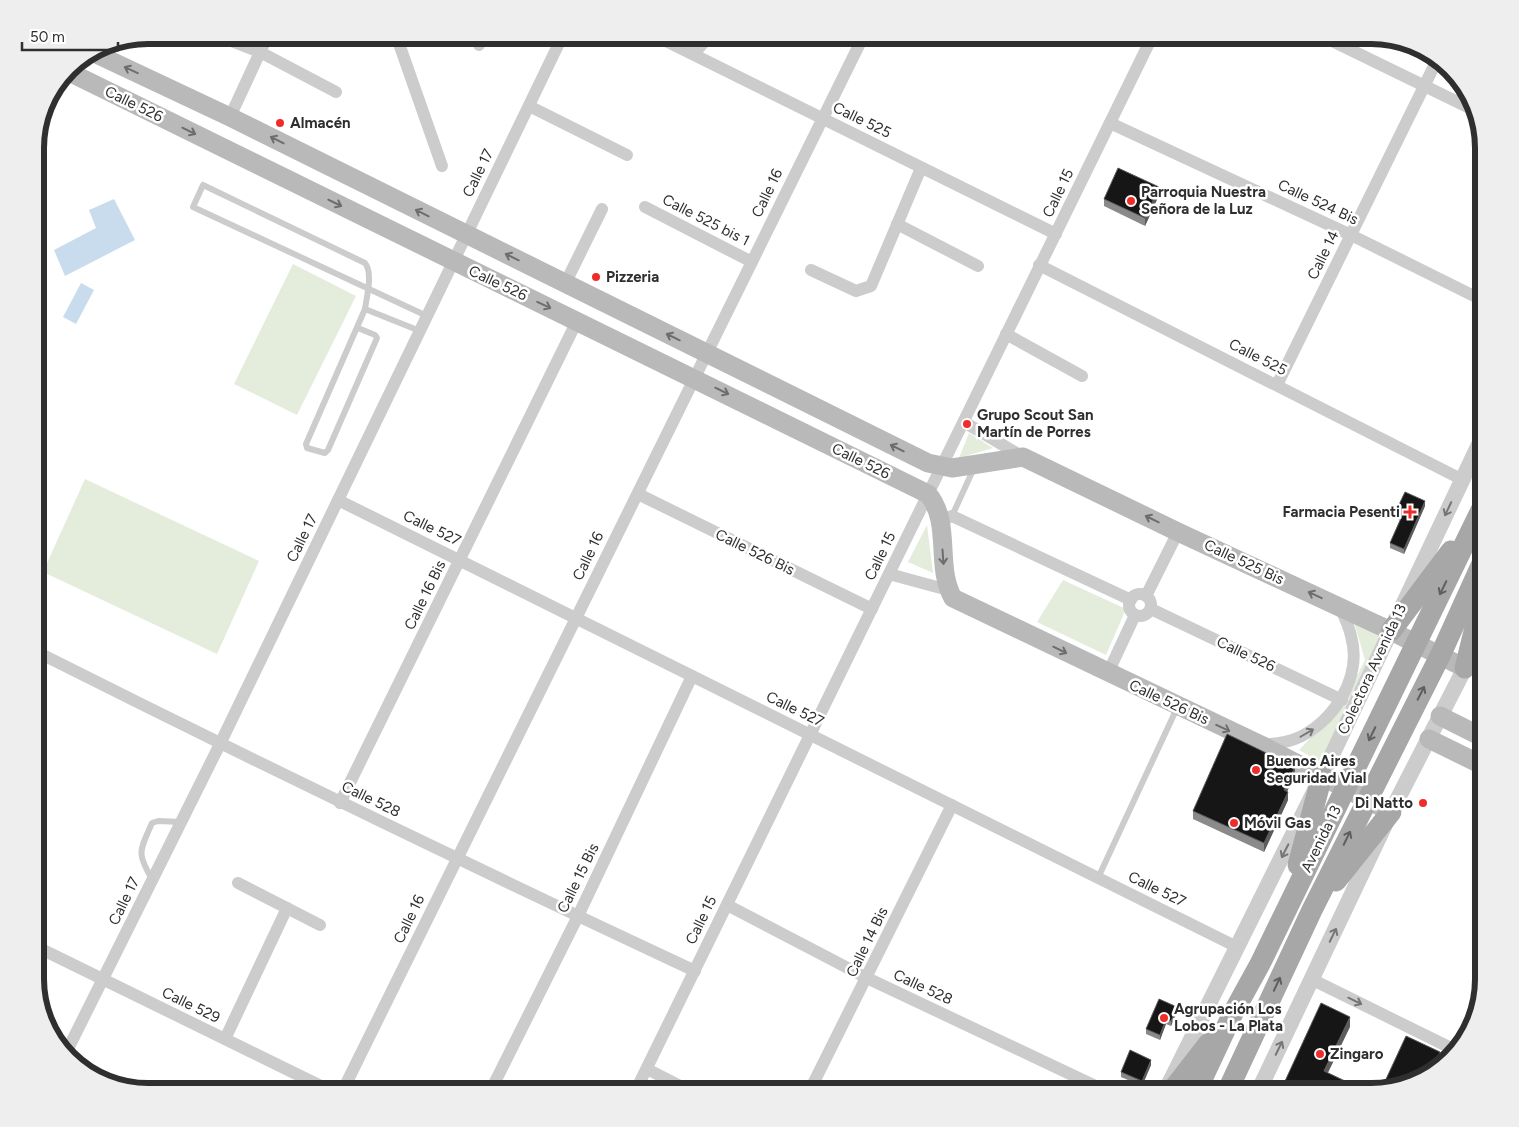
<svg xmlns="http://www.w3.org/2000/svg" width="1519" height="1127" font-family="Figtree,sans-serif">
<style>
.green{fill:#e4eddc}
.water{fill:#c8dcee}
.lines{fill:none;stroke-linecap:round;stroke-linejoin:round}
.service{stroke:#ccc;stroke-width:6}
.minor{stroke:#ccc;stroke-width:12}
.tertiary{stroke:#ccc;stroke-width:16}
.secondary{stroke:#b9b9b9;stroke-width:19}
.primary{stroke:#a7a7a7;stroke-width:21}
.wall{fill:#8a8a8a}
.shaded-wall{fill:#5c5c5c}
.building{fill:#161616;stroke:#5c5c5c}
.oneway{stroke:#6d6d6d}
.oneway2{stroke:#767676}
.oneway3{stroke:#5f5f5f}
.poi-dot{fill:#ee2d2a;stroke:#fff;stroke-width:2}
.labels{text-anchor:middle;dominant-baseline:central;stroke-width:5;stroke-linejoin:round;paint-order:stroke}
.street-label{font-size:15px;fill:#2f2f2f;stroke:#fff}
.poi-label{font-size:15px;font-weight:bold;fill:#2f2f2f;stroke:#fff;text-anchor:start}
.rim{fill:none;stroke:#2f2f2f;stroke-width:6}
</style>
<rect width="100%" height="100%" fill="#fff"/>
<!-- green -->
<g class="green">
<path d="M293 264 356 296 297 415 234 384Z"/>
<path d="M969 433 993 448 959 458Z"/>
<path d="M85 479 259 561 217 654 43 572Z"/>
<path d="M927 525 933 573 908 562Z"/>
<path d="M1063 580 1126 609 1106 655 1037 622Z"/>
<path d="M1354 622 1380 635 1320 762 1299 750 1343 704 1365 660Z"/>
</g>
<!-- water -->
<g class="water">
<path d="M114 199 135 240 65 276 54 250 96 228 89 210Z"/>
<path d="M81 283 94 290 76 324 63 317Z"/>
</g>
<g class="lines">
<!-- service -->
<g class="service">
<path d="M358 328 375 335 377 338 328 450 325 453 307 448 306 444 365 309"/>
<path d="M420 331 365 309C367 295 373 273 365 263L203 185 193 207 427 316"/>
<path d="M952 516 974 468"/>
<path d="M1098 878 1177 708"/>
<path d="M152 879C136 852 140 851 152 823L158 821 181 822"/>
</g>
<!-- minor -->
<g class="minor">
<path d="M216 35 260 52 336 92"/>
<path d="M396 35 442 166"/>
<path d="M654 35 1056 234"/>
<path d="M1320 35 1476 111"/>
<path d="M479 45 483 35"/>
<path d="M694 54 710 35"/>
<path d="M529 106 627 155"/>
<path d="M230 117 268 35"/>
<path d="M1110 123 1351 235 1484 301"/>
<path d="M645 207 752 262"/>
<path d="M897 224 978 266"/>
<path d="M1039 265 1461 479"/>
<path d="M811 270 856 291 871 286 921 168"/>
<path d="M565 284 602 209"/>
<path d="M1006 334 1082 376"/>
<path d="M1277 385 1438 58"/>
<path d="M964 422 1023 457"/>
<path d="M638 494 872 609"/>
<path d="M338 500 1237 947"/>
<path d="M940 520 952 516 1131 600"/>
<path d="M889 574 948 590"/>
<circle cx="1140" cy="605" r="11"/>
<path d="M1146 596 1178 532"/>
<path d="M1151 609 1342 700"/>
<path d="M35 651C254 761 473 867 695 971"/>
<path d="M1108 673 1135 615"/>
<path d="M1261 745C1272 744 1285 743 1295 739 1333 724 1363 677 1351 636 1349 626 1344 616 1340 607"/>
<path d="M340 803 577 321"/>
<path d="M238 883 320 925"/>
<path d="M727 905 867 978 1108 1092"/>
<path d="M35 946 333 1092"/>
<path d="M1311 979 1457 1051"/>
<path d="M225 1039 287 908"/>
<path d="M66 1053 220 744 563 35"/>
<path d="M647 1069 692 1092"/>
<path d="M342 1092 864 35"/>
<path d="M490 1092 578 916 692 676"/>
<path d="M635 1092 1153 35"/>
<path d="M809 1092 952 805"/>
</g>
<!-- tertiary -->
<g class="tertiary">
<path d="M1168 1086 1322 776 1484 434"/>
<path d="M1258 1092 1391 812 1470 658"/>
</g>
<!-- secondary -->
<g class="secondary">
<path d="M92 52 230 117 928 463 952 468 1023 457 1178 532 1391 631 1465 668"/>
<path d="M67 71 928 494C952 523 935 566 953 598L1261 745 1391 812"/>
<path d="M1440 716 1484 738"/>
<path d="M1429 739 1484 766"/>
</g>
<!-- primary -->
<g class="primary">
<path d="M1391 631 1451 551"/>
<path d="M1465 668 1484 591"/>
<path d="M1298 865 1322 776"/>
<path d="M1336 881 1391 812"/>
<path d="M1171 1092 1209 1043"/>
<path d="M1196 1092 1233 1013 1260 964 1484 504"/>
<path d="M1227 1092 1312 910 1440 656 1484 559"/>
</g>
</g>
<!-- wall -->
<g class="wall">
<path d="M1159 195 1145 226 1104 206V199Z"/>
<path d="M1425 506 1404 554 1390 548V543L1400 520 1395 518V513Z"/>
<path d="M1484 685V719L1479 717 1477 706V698Z"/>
<path d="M1295 775 1287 791 1288 800 1264 852 1193 819V811Z"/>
<path d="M1177 1012 1171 1026 1166 1024 1160 1040 1146 1034V1029Z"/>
<path d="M1151 1065 1142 1086 1121 1077V1072Z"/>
</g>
<!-- shaded-wall -->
<g class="shaded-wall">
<path d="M1159 187V195L1145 226V218Z"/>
<path d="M1425 501V506L1404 554V549Z"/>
<path d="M1295 767V775L1284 798V790Z"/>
<path d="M1288 792V800L1264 852V843Z"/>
<path d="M1177 1007V1012L1171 1026V1021Z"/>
<path d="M1350 1017V1027L1324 1081V1071Z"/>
<path d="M1166 1019V1024L1160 1040V1035Z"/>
<path d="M1440 1052V1062L1438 1067 1430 1073Z"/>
<path d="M1151 1060V1065L1142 1086V1081Z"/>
</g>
<!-- building -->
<g class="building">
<path d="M1118 168 1159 187 1145 218 1104 199Z"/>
<path d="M1405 492 1425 501 1404 549 1390 543 1402 516 1395 513Z"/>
<path d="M1484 685V711L1479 709 1477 698Z"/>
<path d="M1227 734 1295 767 1284 790 1288 792 1264 843 1193 811Z"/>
<path d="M1159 999 1177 1007 1171 1021 1166 1019 1160 1035 1146 1029Z"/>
<path d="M1321 1003 1350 1017 1324 1071 1368 1092H1280Z"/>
<path d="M1406 1036 1440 1052 1430 1073 1421 1080 1381 1090Z"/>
<path d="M1130 1050 1151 1060 1142 1081 1121 1072Z"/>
</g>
<!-- one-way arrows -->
<defs><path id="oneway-shaft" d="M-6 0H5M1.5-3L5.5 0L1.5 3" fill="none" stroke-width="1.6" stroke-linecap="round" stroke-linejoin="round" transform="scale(1.25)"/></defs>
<g class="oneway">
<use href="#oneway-shaft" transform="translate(131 70) rotate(-155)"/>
<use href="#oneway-shaft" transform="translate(189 131) rotate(26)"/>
<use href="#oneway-shaft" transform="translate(277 140) rotate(-153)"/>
<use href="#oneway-shaft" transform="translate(335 203) rotate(26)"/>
<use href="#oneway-shaft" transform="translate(422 213) rotate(-153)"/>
<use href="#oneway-shaft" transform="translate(512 257) rotate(-154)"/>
<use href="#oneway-shaft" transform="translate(544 305) rotate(25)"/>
<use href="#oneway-shaft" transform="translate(673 337) rotate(-154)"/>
<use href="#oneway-shaft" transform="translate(722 391) rotate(26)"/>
<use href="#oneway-shaft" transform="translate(897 448) rotate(-154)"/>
<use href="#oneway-shaft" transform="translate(1152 519) rotate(-154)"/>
<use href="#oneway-shaft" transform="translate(943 557) rotate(86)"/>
<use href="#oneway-shaft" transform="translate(1315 595) rotate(-155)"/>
<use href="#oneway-shaft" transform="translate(1060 650) rotate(26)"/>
<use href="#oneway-shaft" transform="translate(1223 728) rotate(25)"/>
</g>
<g class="oneway2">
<use href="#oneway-shaft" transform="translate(1448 509) rotate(115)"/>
<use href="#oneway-shaft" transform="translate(1307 733) rotate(-30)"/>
<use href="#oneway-shaft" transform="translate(1285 851) rotate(117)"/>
<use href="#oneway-shaft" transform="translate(1333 935) rotate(-64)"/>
<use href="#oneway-shaft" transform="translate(1355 1001) rotate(26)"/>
<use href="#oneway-shaft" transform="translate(1279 1048) rotate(-64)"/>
</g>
<g class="oneway3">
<use href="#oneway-shaft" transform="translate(1443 588) rotate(116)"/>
<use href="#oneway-shaft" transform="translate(1421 693) rotate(-63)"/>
<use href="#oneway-shaft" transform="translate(1372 734) rotate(116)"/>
<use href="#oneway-shaft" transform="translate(1347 838) rotate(-64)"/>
<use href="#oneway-shaft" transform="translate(1277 984) rotate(-65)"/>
</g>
<!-- markers -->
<g class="poi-dot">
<circle cx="280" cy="123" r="5"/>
<circle cx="1131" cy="201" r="5"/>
<circle cx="596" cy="277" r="5"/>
<circle cx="967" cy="424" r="5"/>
<path d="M1407.5 504.5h5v5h5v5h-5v5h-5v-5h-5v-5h5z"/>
<circle cx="1256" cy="770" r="5"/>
<circle cx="1423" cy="803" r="5"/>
<circle cx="1234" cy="823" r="5"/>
<circle cx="1164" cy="1018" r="5"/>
<circle cx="1320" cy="1054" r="5"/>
</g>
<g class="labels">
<!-- street labels -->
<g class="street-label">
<text transform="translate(134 104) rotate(26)">Calle 526</text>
<text transform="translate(862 120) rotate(26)">Calle 525</text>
<text transform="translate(478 173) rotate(-64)">Calle 17</text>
<text transform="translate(767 193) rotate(-64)">Calle 16</text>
<text transform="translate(1058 193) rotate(-64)">Calle 15</text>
<text transform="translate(1318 202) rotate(25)">Calle 524 Bis</text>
<text transform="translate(706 220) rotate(27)">Calle 525 bis 1</text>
<text transform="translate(1323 255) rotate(-64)">Calle 14</text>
<text transform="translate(498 283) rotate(25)">Calle 526</text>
<text transform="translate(1258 357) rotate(27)">Calle 525</text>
<text transform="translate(861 461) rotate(26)">Calle 526</text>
<text transform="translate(432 528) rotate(26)">Calle 527</text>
<text transform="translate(302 538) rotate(-64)">Calle 17</text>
<text transform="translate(755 552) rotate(26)">Calle 526 Bis</text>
<text transform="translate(588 556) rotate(-64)">Calle 16</text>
<text transform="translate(880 556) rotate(-64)">Calle 15</text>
<text transform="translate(1244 562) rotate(25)">Calle 525 Bis</text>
<text transform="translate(425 595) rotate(-64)">Calle 16 Bis</text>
<text transform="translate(1246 654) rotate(25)">Calle 526</text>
<text transform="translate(1372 669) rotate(-65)">Colectora Avenida 13</text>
<text transform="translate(1169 702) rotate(25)">Calle 526 Bis</text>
<text transform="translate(795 709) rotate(26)">Calle 527</text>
<text transform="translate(371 799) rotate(26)">Calle 528</text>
<text transform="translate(1321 839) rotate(-64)">Avenida 13</text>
<text transform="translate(578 878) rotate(-64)">Calle 15 Bis</text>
<text transform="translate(1157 889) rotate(26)">Calle 527</text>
<text transform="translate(124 901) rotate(-64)">Calle 17</text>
<text transform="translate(409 919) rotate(-64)">Calle 16</text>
<text transform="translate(701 920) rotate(-64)">Calle 15</text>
<text transform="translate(867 942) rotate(-64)">Calle 14 Bis</text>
<text transform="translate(923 987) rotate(25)">Calle 528</text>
<text transform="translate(191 1005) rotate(26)">Calle 529</text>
</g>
<!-- poi labels -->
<g class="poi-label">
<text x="290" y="123">Almacén</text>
<text x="1141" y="192">Parroquia Nuestra<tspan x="1141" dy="17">Señora de la Luz</tspan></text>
<text x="606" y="277">Pizzeria</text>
<text x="977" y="415">Grupo Scout San<tspan x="977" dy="17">Martín de Porres</tspan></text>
<text x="1400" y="512" text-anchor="end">Farmacia Pesenti</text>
<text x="1266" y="761">Buenos Aires<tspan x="1266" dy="17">Seguridad Vial</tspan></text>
<text x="1413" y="803" text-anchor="end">Di Natto</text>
<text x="1244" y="823">Móvil Gas</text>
<text x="1174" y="1009">Agrupación Los<tspan x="1174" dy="17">Lobos - La Plata</tspan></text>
<text x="1330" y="1054">Zingaro</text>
</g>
</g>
<!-- crop -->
<path d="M0 0H1519V1127H0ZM148 44H1371A104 104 0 0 1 1475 148V979A104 104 0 0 1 1371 1083H148A104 104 0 0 1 44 979V148A104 104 0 0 1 148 44Z" fill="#eee" fill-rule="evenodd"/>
<path class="rim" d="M148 44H1371A104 104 0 0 1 1475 148V979A104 104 0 0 1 1371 1083H148A104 104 0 0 1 44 979V148A104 104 0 0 1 148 44Z"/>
<!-- scale -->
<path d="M22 42v8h96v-8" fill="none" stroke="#2f2f2f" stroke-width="2.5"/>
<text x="30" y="42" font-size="15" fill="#2f2f2f" stroke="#ffffff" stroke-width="4" paint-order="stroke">50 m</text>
</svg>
